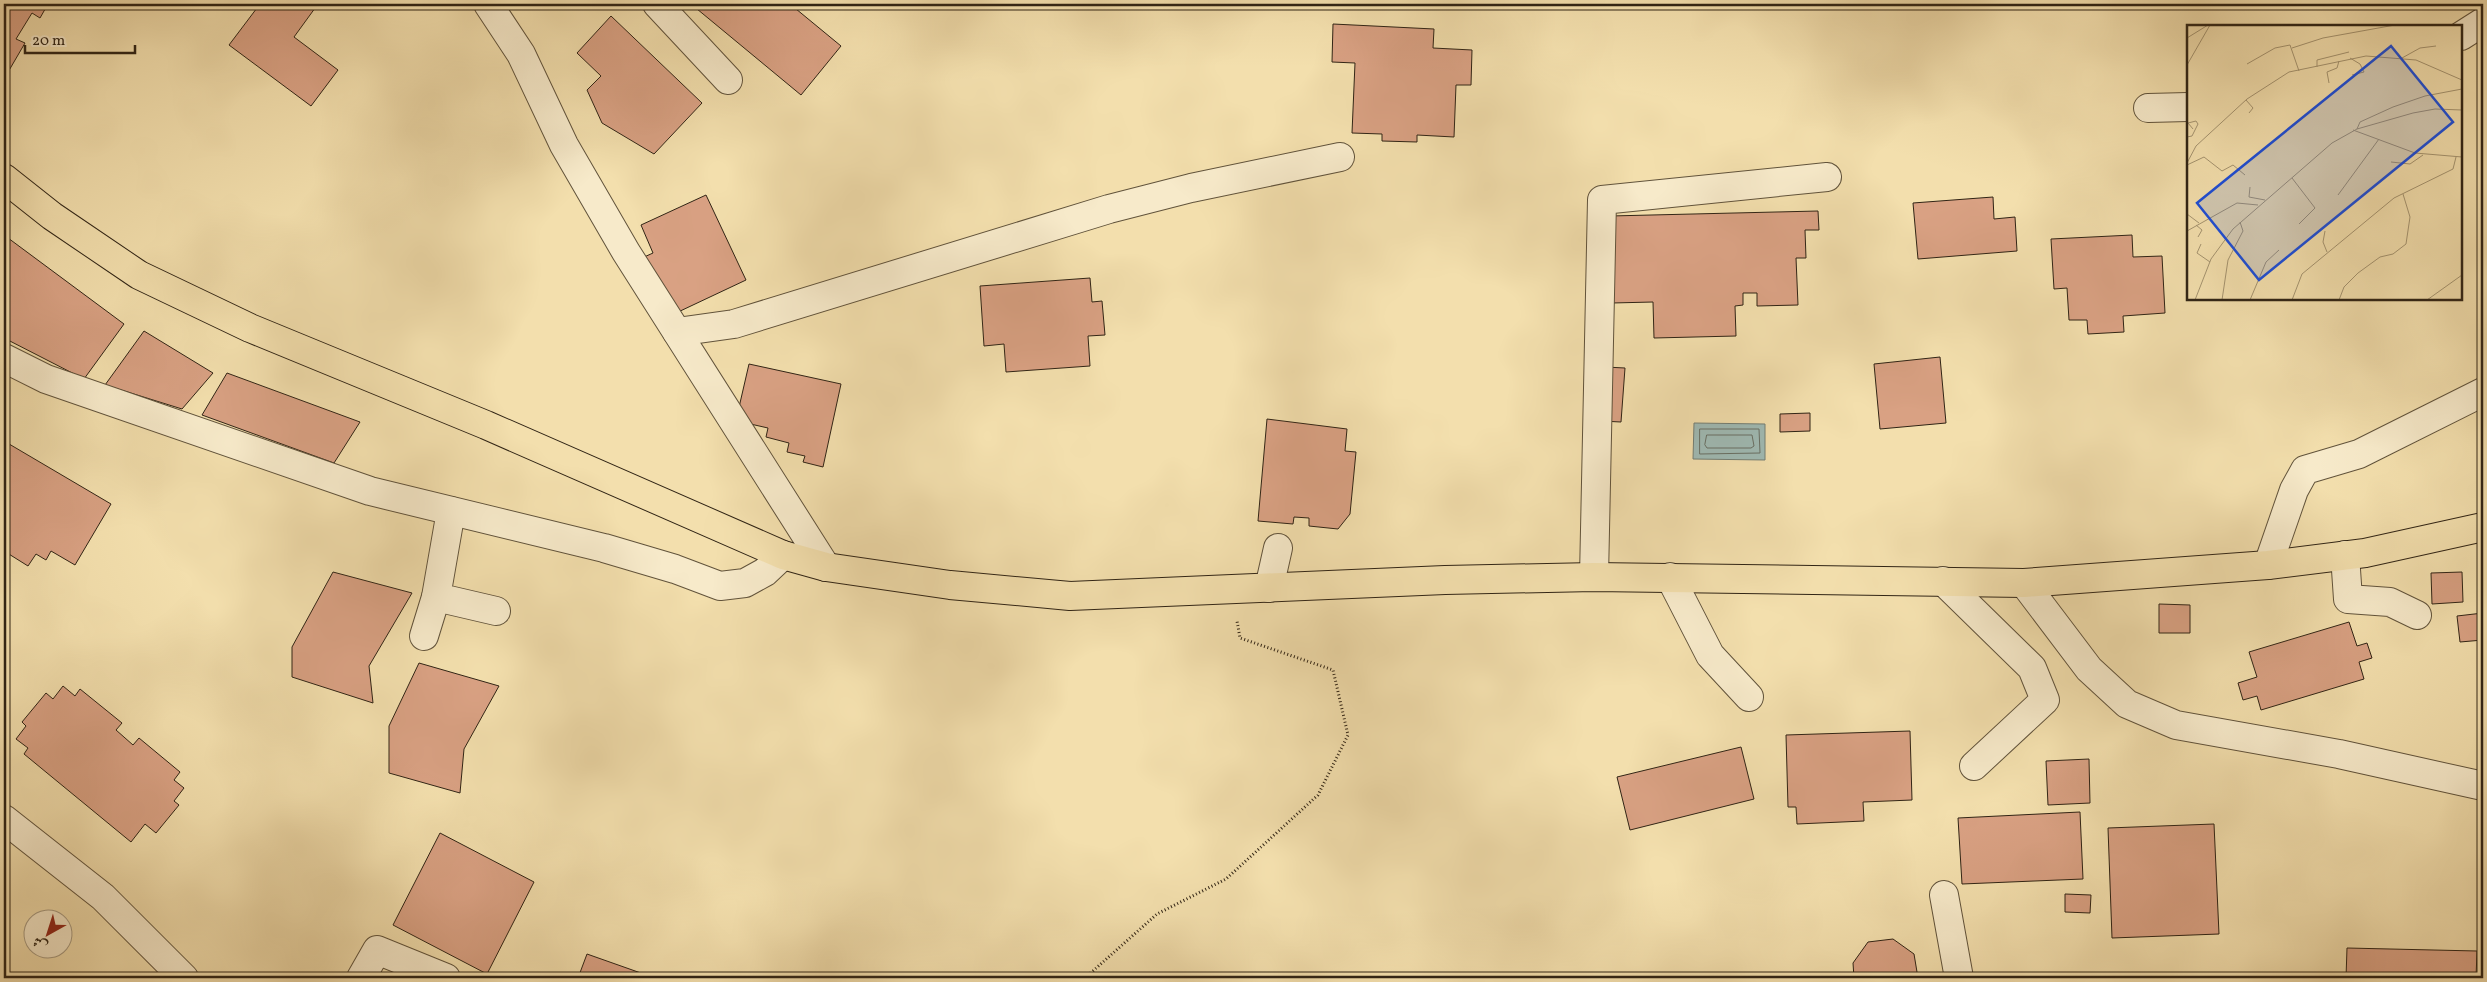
<svg xmlns="http://www.w3.org/2000/svg" width="2487" height="982" font-family="Vollkorn,Amiri,serif">
<style>
.water{fill:#9fbab4;stroke:#737e74}
.lines{fill:none;stroke-linecap:round;stroke-linejoin:round}
.shore{stroke:#686f64;stroke-width:1}
.building{fill:#d9a183;stroke:#302415}
.minor-casing{stroke:#61533b;stroke-width:30}
.major-casing{stroke:#302415;stroke-width:30}
.path{stroke:#302415;stroke-width:3;stroke-dasharray:1 2.5;stroke-linecap:butt}
.minor{stroke:#f7eaca;stroke-width:28}
.major{stroke:#f3dfad;stroke-width:28}
.inset-road{fill:none;stroke:#a59470;stroke-width:1}
.view{fill:#1d4ed8;fill-opacity:0.15;stroke:#1d4ed8;stroke-width:2.5}
.inset-edge{fill:none;stroke:#302415;stroke-width:2.5}
</style>
<rect width="100%" height="100%" fill="#f3dfad"/>
<filter id="stains"><feTurbulence type="fractalNoise" baseFrequency=".004" numOctaves="4"/><feColorMatrix values="0 0 0 0 .2 0 0 0 0 .09 0 0 0 0 .02 0 0 0 .5 -.17"/></filter>
<radialGradient id="worn" r=".72"><stop offset=".6" stop-color="#630" stop-opacity="0"/><stop offset="1" stop-color="#630" stop-opacity=".3"/></radialGradient>
<!-- water -->
<path class="water" d="M1694 423 1765 424V460L1693 459Z"/>
<g class="lines">
<!-- shore -->
<g class="shore">
<path d="M1700 429H1759L1760 453 1700 454Z"/>
<path d="M1707 435H1752L1754 446 1751 448H1707L1705 445Z"/>
</g>
</g>
<!-- building -->
<g class="building">
<path d="M4 4H48L40 18 32 13 16 39 25 43 4 79Z"/>
<path d="M260 4H318L294 37 338 70 311 106 229 45Z"/>
<path d="M691 4H790L841 46 801 95Z"/>
<path d="M611 16 702 103 654 154 602 123 587 90 601 76 577 53Z"/>
<path d="M1333 24 1434 29 1433 48 1472 50 1471 85H1456L1454 137 1417 135V142L1382 141V134L1352 133 1355 63 1332 62Z"/>
<path d="M706 195 746 280 676 313 642 258 653 253 641 225Z"/>
<path d="M1993 197 1994 219 2015 217 2017 251 1918 259 1913 203Z"/>
<path d="M1818 211 1819 230H1805L1806 258H1796L1798 305 1757 306V293H1743V305L1735 306 1736 336 1654 338 1653 302 1612 303 1610 216Z"/>
<path d="M4 235 124 324 84 379 4 338Z"/>
<path d="M2132 235 2133 257 2162 256 2165 313 2123 316 2124 332 2088 334 2087 320H2069L2067 288 2054 289 2051 239Z"/>
<path d="M1090 278 1092 302 1102 301 1105 335 1088 336 1090 366 1006 372 1004 344 984 346 980 286Z"/>
<path d="M144 331 213 373 182 409 105 385Z"/>
<path d="M1940 357 1946 423 1880 429 1874 364Z"/>
<path d="M749 364 841 384 823 467 803 462 805 456 787 452 789 443 766 437 768 428 746 423 737 416Z"/>
<path d="M1605 367 1625 368 1621 422 1601 421Z"/>
<path d="M227 373 360 422 334 463 202 415Z"/>
<path d="M1810 413V431L1780 432V414Z"/>
<path d="M1267 419 1347 429 1345 451 1356 452 1350 514 1338 529 1309 526V518L1294 517 1293 524 1258 521Z"/>
<path d="M4 441 111 504 75 565 51 551 46 560 36 554 28 566 4 551Z"/>
<path d="M333 572 412 593 369 666 373 703 292 677V647Z"/>
<path d="M2462 572 2463 602 2432 604 2431 573Z"/>
<path d="M2159 604 2190 605V633H2159Z"/>
<path d="M2483 613V640L2460 642 2457 616Z"/>
<path d="M2349 622 2357 646 2367 643 2372 658 2359 662 2364 679 2261 710 2257 696 2243 700 2238 683 2257 677 2249 652Z"/>
<path d="M419 663 499 686 464 749 460 793 389 773V726Z"/>
<path d="M63 686 75 696 80 689 122 723 116 730 133 745 139 738 180 772 174 780 184 788 174 801 179 805 156 833 145 824 131 842 24 754 28 748 16 739 26 726 22 722 46 693 53 699Z"/>
<path d="M1910 731 1912 800 1863 802 1864 821 1797 824 1796 807H1788L1786 735Z"/>
<path d="M1741 747 1754 799 1630 830 1617 777Z"/>
<path d="M2089 759 2090 803 2048 805 2046 761Z"/>
<path d="M2080 812 2083 879 1962 884 1958 818Z"/>
<path d="M2214 824 2219 934 2112 938 2108 828Z"/>
<path d="M440 833 534 882 487 974 393 925Z"/>
<path d="M2065 894 2091 895 2090 913 2065 912Z"/>
<path d="M1893 939 1914 954 1918 978H1854L1853 963 1868 942Z"/>
<path d="M2347 948 2477 951 2476 978H2346Z"/>
<path d="M587 954 655 978H578Z"/>
</g>
<g class="lines">
<defs>
<g id="minor">
<path d="M488 4 521 54 564 145 626 252 826 567"/>
<path d="M657 4 728 80"/>
<path d="M2461 36 2483 22"/>
<path d="M2148 108 2188 107"/>
<path d="M677 332 734 324 1109 209 1191 188 1340 157"/>
<path d="M4 358 46 379 370 491 604 548 675 569 720 586 745 583 765 572 783 555"/>
<path d="M451 511 436 597 496 611"/>
<path d="M2345 555 2348 599 2390 602 2417 615"/>
<path d="M2268 565 2294 490 2305 470 2359 454 2483 392"/>
<path d="M1594 577 1602 200 1827 177"/>
<path d="M1670 577 1710 655 1749 697"/>
<path d="M1943 581 2032 668 2045 700 1974 766"/>
<path d="M2024 583 2089 669 2127 704 2176 725 2339 754 2483 786"/>
<path d="M1269 588 1278 548"/>
<path d="M424 636 436 597"/>
<path d="M4 819 103 897 184 978"/>
<path d="M1944 895 1959 978"/>
<path d="M361 978 377 950 446 978"/>
</g>
<path id="major" d="M4 178 52 216 139 275 250 328 486 425 783 555 826 567 950 585 1070 596 1445 580 1594 577 2024 583 2268 565 2365 553 2483 527"/>
</defs>
<!-- minor casing -->
<use href="#minor" class="minor-casing"/>
<!-- major casing -->
<use href="#major" class="major-casing"/>
<!-- path -->
<path class="path" d="M1085 978 1157 914 1226 879 1318 795 1348 735 1333 670 1240 638 1237 621"/>
<!-- minor -->
<use href="#minor" class="minor"/>
<!-- major -->
<use href="#major" class="major"/>
</g>
<!-- overview -->
<g transform="translate(2187 25)">
<rect width="275" height="275" fill="#f3dfad"/>
<path class="inset-road" d="M0 13 21 0M105 23 136 13 208 0M163 33 173 39 177 47 165 50M215 33 233 23 249 21M60 39 88 23 103 20 112 46M0 40 23 0M130 42V35L162 27M142 58 140 47 150 43 152 36M59 75 66 83 62 88M170 104 173 97 206 82 238 71 275 64M166 105 228 128 275 132M0 112 5 111 11 99 9 96 1 98 6 104M204 137 223 139 236 130M0 138 9 121 60 74 102 47 179 31 229 35 275 55M0 140 17 132 35 146 46 140 58 150M105 153 128 183 112 199M63 162 62 172 78 175M151 170 192 114M0 189 12 198M9 200 15 205 11 212M0 206 50 178 71 180M138 206 136 217 140 227M14 219 10 228 23 237M8 275 24 234 46 204 145 118 170 104 226 88 248 84 275 85M35 275 41 235 56 206 53 197M63 275 79 237 92 225M105 275 115 249 207 173 266 144 269 132M152 275 157 262 171 248 193 232 206 229 219 219 223 192 216 169M240 275 275 250"/>
<path class="view" d="M204 21 266 97 72 255 10 178Z"/>
<rect width="275" height="275" class="inset-edge"/>
</g>
<!-- margin -->
<rect width="2487" height="982" fill="none" stroke="#f3dfad" stroke-width="20"/>
<rect x="5" y="5" width="2477" height="972" fill="none" stroke="#302415" stroke-width="2.5"/>
<rect x="10" y="10" width="2467" height="962" fill="none" stroke="#302415"/>
<!-- north arrow -->
<g transform="translate(48 934) rotate(219)"><circle r="24" fill="#f7eaca" stroke="#a79b82"/>
<path d="M0-4L9 19L0 12L-9 19Z" fill="#8f2418"/>
<text y="-8" font-size="14" font-weight="bold" text-anchor="middle" fill="#302415">ش</text>
</g>
<!-- scale -->
<path d="M25 45v8h110v-8" fill="none" stroke="#302415" stroke-width="2.5"/>
<text x="32" y="45" font-size="15" fill="#302415" stroke="#f7eaca" stroke-width="4" paint-order="stroke">20 m</text>
<rect width="100%" height="100%" filter="url(#stains)"/>
<rect width="100%" height="100%" fill="url(#worn)"/>
</svg>
